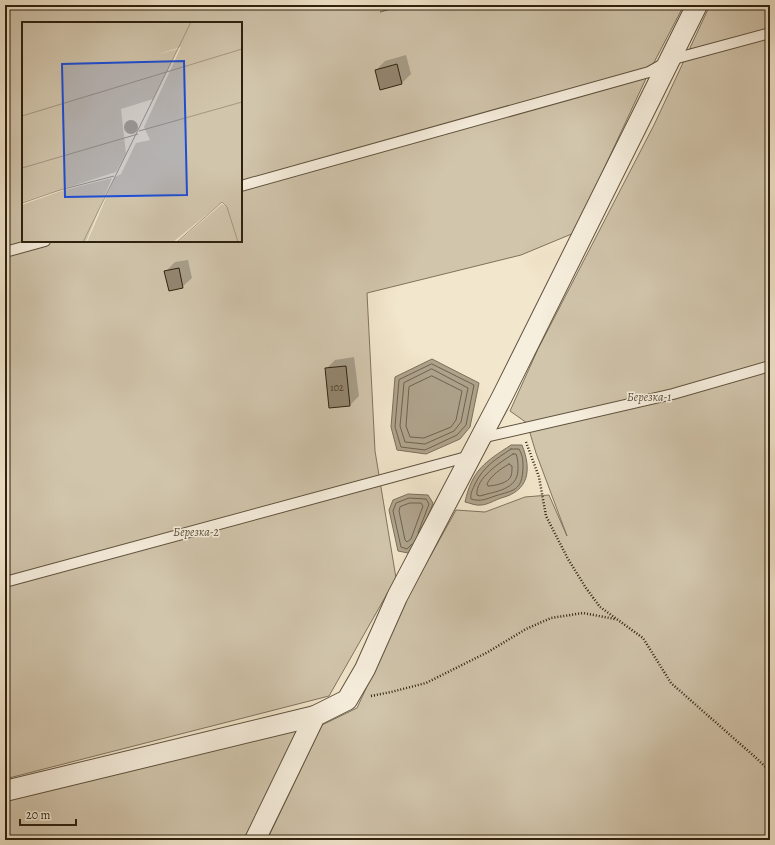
<svg xmlns="http://www.w3.org/2000/svg" width="775" height="845" font-family="Alegreya,serif">
<style>
.green{fill:#d1c5ac;stroke:#80735e;fill-rule:evenodd}
.water{fill:#afa38c;stroke:#7b6f5a}
.shadow{fill:#0003}
.lines{fill:none;stroke-linecap:round;stroke-linejoin:round}
.shore{stroke:#6e624e;stroke-width:1}
.building{fill:#948771;stroke:#2e210f}
.service-casing{stroke:#5f523e;stroke-width:12}
.minor-casing{stroke:#5f523e;stroke-width:22}
.path{stroke:#2e210f;stroke-width:2.5;stroke-dasharray:1 2;stroke-linecap:butt}
.service{stroke:#f7efde;stroke-width:10}
.minor{stroke:#f7efde;stroke-width:20}
.labels{text-anchor:middle;dominant-baseline:central;stroke-width:3;stroke-linejoin:round;paint-order:stroke}
.number-label{font-size:10px;fill:#483a28}
.park-label{font-size:12px;font-style:italic;fill:#5f523e;stroke:#f7efde}
.inset-road{fill:none;stroke:#a49780;stroke-width:1}
.view{fill:#1d4ed8;fill-opacity:0.15;stroke:#1d4ed8;stroke-width:2}
.inset-edge{fill:none;stroke:#2e210f;stroke-width:2}
</style>
<rect width="100%" height="100%" fill="#f2e6cc"/>
<filter id="stains"><feTurbulence type="fractalNoise" baseFrequency=".005" numOctaves="4"/><feColorMatrix values="0 0 0 0 .2 0 0 0 0 .09 0 0 0 0 .02 0 0 0 .5 -.17"/></filter>
<radialGradient id="worn" r=".72"><stop offset=".6" stop-color="#630" stop-opacity="0"/><stop offset="1" stop-color="#630" stop-opacity=".3"/></radialGradient>
<!-- green -->
<g class="green">
<path d="M5 5H402L380 12 405 5H684L649 72 574 233 521 255 367 293 375 451 396 578 329 696 5 779ZM23 23H241V241H23Z"/>
<path d="M710 5H770V840H267L322 725 357 708 411 591 456 510 485 512 525 497 549 495 567 536 536 453 527 423 510 411 538 349 654 125Z"/>
<path d="M301 728 254 840H5V800Z"/>
</g>
<!-- water -->
<g class="water">
<path d="M432 359 479 383 470 427 460 439 426 454 397 450 391 427 395 377Z"/>
<path d="M511 445H522C532 470 529 491 501 498 495 500 487 505 481 505 476 506 470 503 465 502 472 470 485 462 511 445Z"/>
<path d="M408 494 428 495 433 503 418 544 408 553 398 551 389 510 393 500Z"/>
</g>
<!-- shadow -->
<g class="shadow">
<path d="M406 55 411 74 402 83 376 70 385 61Z"/>
<path d="M188 260 192 278 182 287 165 272 175 262Z"/>
<path d="M354 357 359 396 350 405 326 369 335 360Z"/>
</g>
<g class="lines">
<!-- shore -->
<g class="shore">
<path d="M432 364 474 385 466 425 457 435 425 450 401 447 395 427 399 380Z"/>
<path d="M432 369 468 388 461 422 454 431 425 444 405 442 400 426 404 383Z"/>
<path d="M432 376 462 391 456 420 451 427 424 438 410 437 406 426 409 387Z"/>
<path d="M511 449H519C523 456 523 461 523 468 522 491 514 490 495 496 486 499 481 502 471 499 470 493 473 489 475 484 483 467 496 459 511 449Z"/>
<path d="M513 454H516C518 459 518 464 518 470 517 490 496 491 480 496L477 495C475 478 501 462 513 454Z"/>
<path d="M509 464 512 466C512 469 512 473 511 476 509 483 494 486 488 486L487 484C491 475 501 469 509 464Z"/>
<path d="M410 503H421L423 506 411 539 407 542 405 540 399 511 400 507Z"/>
<path d="M412 544 407 549 401 547 393 511 396 503 409 498 426 499 429 504 418 533"/>
</g>
</g>
<!-- building -->
<g class="building">
<path d="M397 64 402 84 380 90 375 70Z"/>
<path d="M179 268 183 288 169 291 164 271Z"/>
<path d="M346 366 350 406 329 408 325 368Z"/>
</g>
<g class="lines">
<defs>
<g id="service">
<path d="M241 186 649 72 670 60 770 33"/>
<path d="M5 252 45 241"/>
<path d="M481 438 673 394 770 366"/>
<path d="M5 582 470 456"/>
</g>
<g id="minor">
<path d="M5 791 315 716"/>
<path d="M255 840 315 716 347 700 365 669 397 597 502 397 697 5"/>
</g>
</defs>
<!-- service casing -->
<use href="#service" class="service-casing"/>
<!-- minor casing -->
<use href="#minor" class="minor-casing"/>
<!-- path -->
<g class="path">
<path d="M526 442 539 477 546 516 568 559 586 588 600 607 643 638 671 683 755 757 770 771"/>
<path d="M371 696 391 692 426 683 488 652 526 629 551 618 583 613 615 619"/>
</g>
<!-- service -->
<use href="#service" class="service"/>
<!-- minor -->
<use href="#minor" class="minor"/>
</g>
<g class="labels">
<!-- number labels -->
<g class="number-label">
<text x="337" y="387">102</text>
</g>
<!-- park labels -->
<g class="park-label">
<text x="649" y="397">Березка-1</text>
<text x="196" y="532">Березка-2</text>
</g>
</g>
<!-- overview -->
<g transform="translate(22 22)">
<rect width="220" height="220" fill="#f2e6cc"/>
<path d="M0 0H220V220H156L200 182 205 185 200 180 151 220H65L93 155 99 152 114 121 128 118 122 105 159 25 133 33 156 27 131 77 99 87 104 132 94 150 0 180ZM90 156 64 220H0V183L39 169Z" fill="#d1c5ac"/>
<path d="M102 105a7 7 0 1 1 14 0a7 7 0 1 1-14 0Z" fill="#afa38c"/>
<path class="inset-road" d="M0 94 220 27M117 109 220 80M0 146 116 112M0 181 38 168 92 154M61 220 169 0M155 220 200 180 205 185 216 220"/>
<path class="view" d="M162 39 165 173 43 175 40 42Z"/>
<rect width="220" height="220" class="inset-edge"/>
</g>
<!-- margin -->
<rect width="775" height="845" fill="none" stroke="#f2e6cc" stroke-width="20"/>
<rect x="6" y="6" width="763" height="833" fill="none" stroke="#2e210f" stroke-width="2"/>
<rect x="10" y="10" width="755" height="825" fill="none" stroke="#2e210f"/>
<!-- scale -->
<path d="M20 819v6h56v-6" fill="none" stroke="#2e210f" stroke-width="2"/>
<text x="26" y="819" font-size="12" fill="#2e210f" stroke="#f7efde" stroke-width="3" paint-order="stroke">20 m</text>
<rect width="100%" height="100%" filter="url(#stains)"/>
<rect width="100%" height="100%" fill="url(#worn)"/>
</svg>
